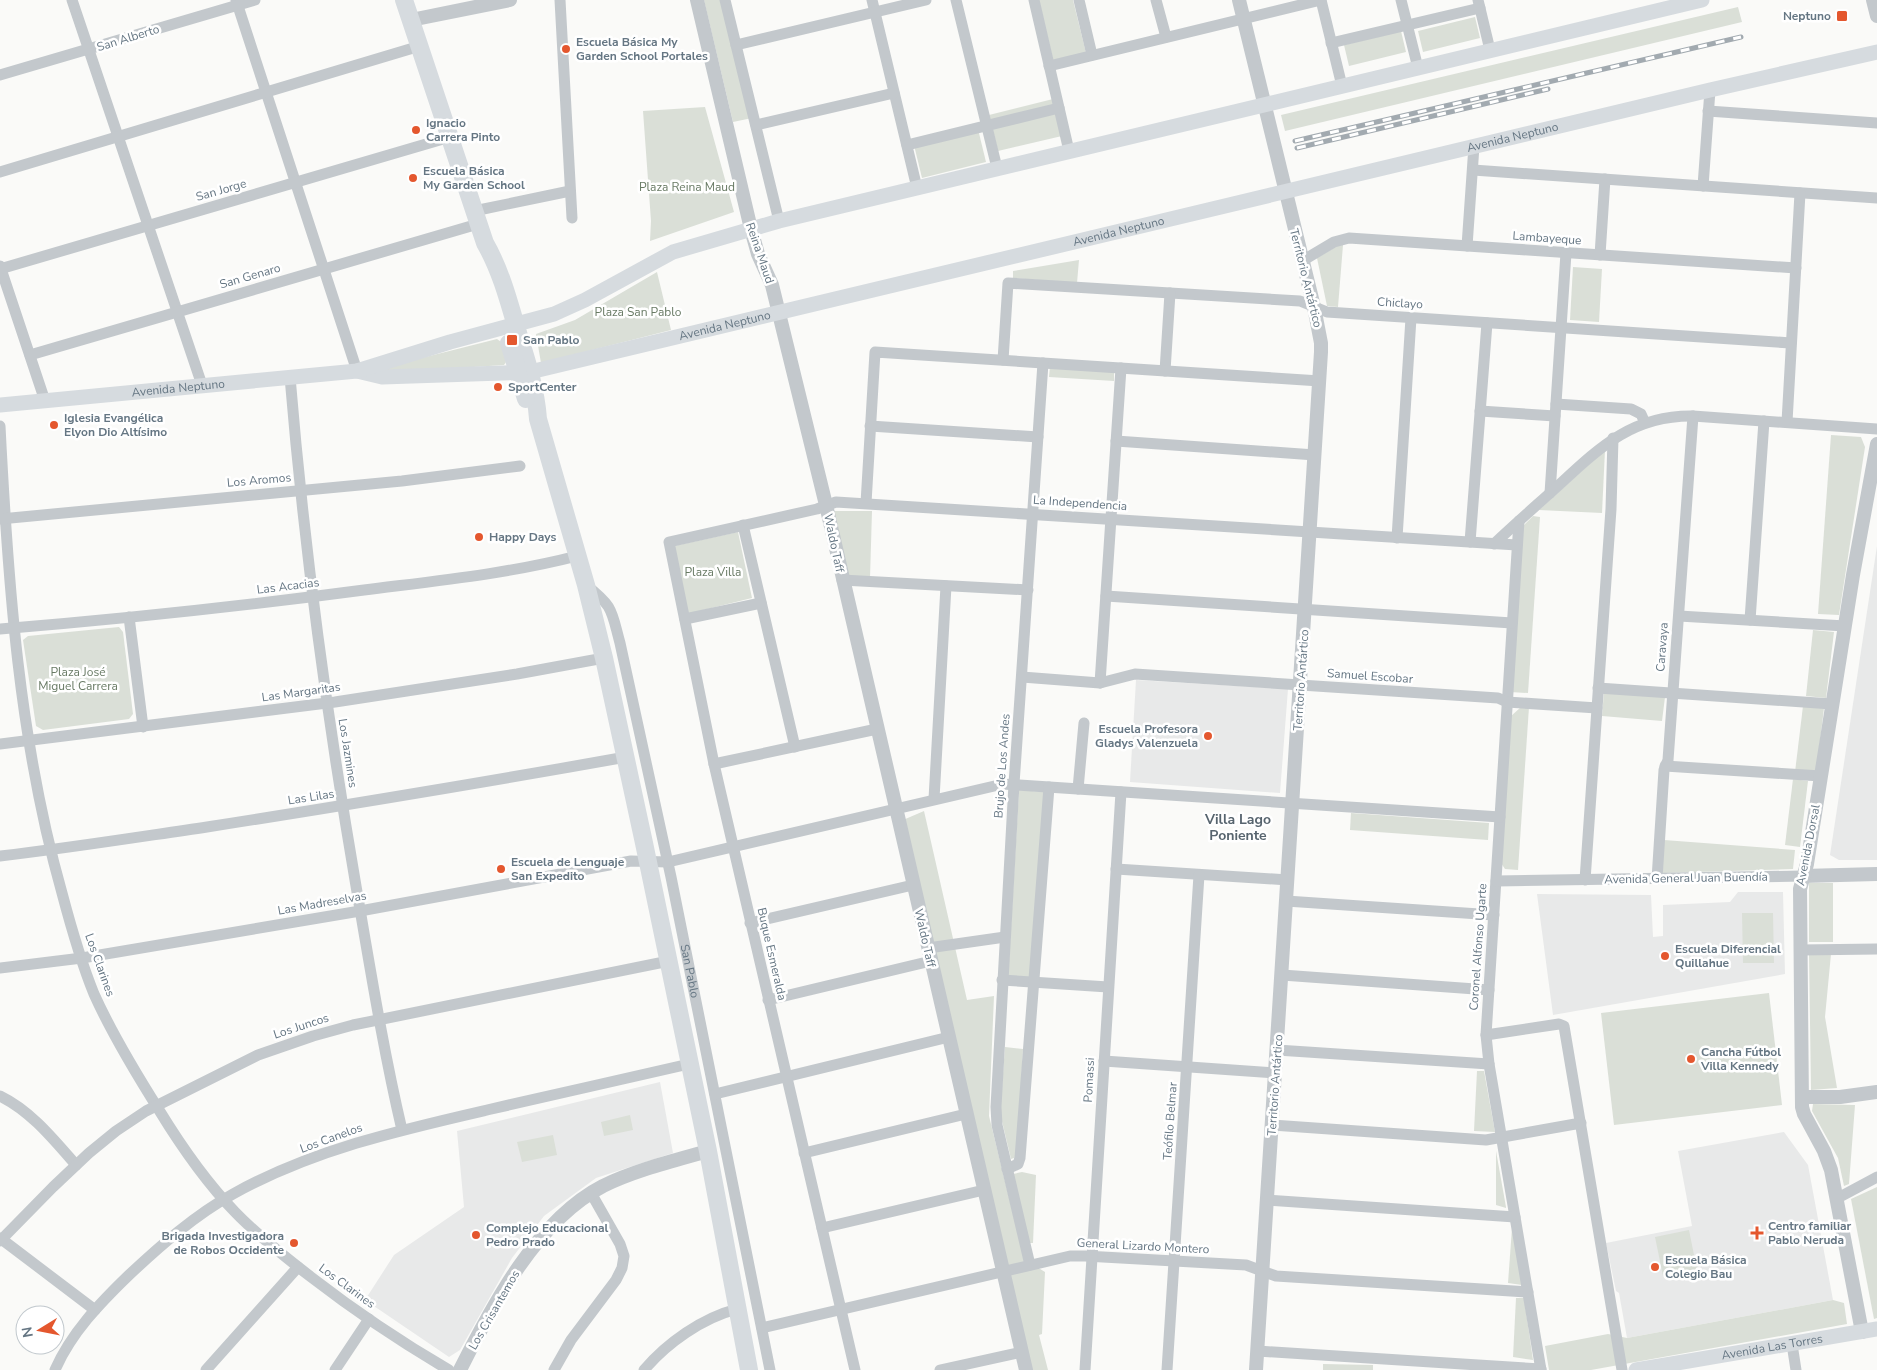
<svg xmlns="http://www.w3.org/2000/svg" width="1877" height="1370" font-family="'Nunito Sans',sans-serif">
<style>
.built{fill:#e8e9e9}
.green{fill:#dadfd7}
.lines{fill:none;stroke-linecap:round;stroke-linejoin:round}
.minor{stroke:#c3c8cc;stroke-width:11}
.tertiary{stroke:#c3c8cc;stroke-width:14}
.secondary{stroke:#d6dbdf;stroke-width:15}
.primary{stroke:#d6dbdf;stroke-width:18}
.rail-casing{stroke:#a2aab0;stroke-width:5}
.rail{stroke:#fff;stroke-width:3;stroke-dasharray:9;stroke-linecap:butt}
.poi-dot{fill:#e4572e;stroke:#fff;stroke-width:2}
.labels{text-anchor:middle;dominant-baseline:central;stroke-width:5;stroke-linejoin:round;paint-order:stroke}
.poi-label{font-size:12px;font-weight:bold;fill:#657683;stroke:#fff;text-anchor:start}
.street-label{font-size:12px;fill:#657683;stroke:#fff}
.park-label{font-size:12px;fill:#687a64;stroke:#fff}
.neighbourhood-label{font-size:14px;font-weight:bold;fill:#57646e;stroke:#fff}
</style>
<rect width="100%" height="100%" fill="#fafaf8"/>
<!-- built -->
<g class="built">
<path d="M1877 546V860H1839L1830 855Z"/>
<path d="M1136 680 1288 689 1280 793 1130 782Z"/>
<path d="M1738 892H1783L1785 974 1553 1015 1537 894 1651 895 1653 937 1663 936V905L1730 902Z"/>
<path d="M660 1082 673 1153 596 1178 544 1216 512 1258 460 1350 449 1357 365 1300 394 1255 464 1207 457 1131Z"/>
<path d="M1784 1132 1808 1165 1833 1300 1627 1338 1619 1293 1616 1291 1606 1243 1692 1226 1678 1151Z"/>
</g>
<!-- green -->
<g class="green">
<path d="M704 0H723L752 118 733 122Z"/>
<path d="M1039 0H1073L1086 53 1053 60Z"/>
<path d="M1738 7 1742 22 1285 131 1281 115Z"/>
<path d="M1475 17 1480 38 1423 52 1418 31Z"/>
<path d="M1401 31 1406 52 1349 66 1344 45Z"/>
<path d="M1053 99 1062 136 998 151 989 115Z"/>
<path d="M705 107 734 212 650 241 651 221 643 111Z"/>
<path d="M977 125 986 162 922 178 913 141Z"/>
<path d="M1339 245H1343L1338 307 1327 306 1317 258Z"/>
<path d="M1079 260 1077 283 1013 278V271Z"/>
<path d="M1573 267 1602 269 1599 322 1570 320Z"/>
<path d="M657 272 671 330 541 363 536 334 575 320Z"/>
<path d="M497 339 501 342 506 362 504 365 366 374V372Z"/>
<path d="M1050 366 1114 370V381L1049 377Z"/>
<path d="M1831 435 1861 437 1865 447 1839 615 1818 614Z"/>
<path d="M1605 450 1602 513 1539 510Z"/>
<path d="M833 511H872L870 578H848Z"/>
<path d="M1533 516 1540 517 1528 693 1510 692 1522 527Z"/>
<path d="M738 532 752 598 687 614 674 546Z"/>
<path d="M119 627 123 632 133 714 129 719 43 730 36 726 23 640 28 636Z"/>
<path d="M1813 630 1834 632 1826 698 1806 696Z"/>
<path d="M1604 692 1665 697 1662 721 1602 716Z"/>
<path d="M1803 706 1824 708 1816 774 1795 772Z"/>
<path d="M1521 707H1529L1518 870 1505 869 1501 863 1510 717Z"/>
<path d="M1793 779 1808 781 1800 847 1785 845Z"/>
<path d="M1019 790 1044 792 1032 980 1008 977Z"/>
<path d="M924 811 967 1000 994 996 989 1116 1024 1259 1045 1272 1042 1334 1039 1335 1048 1370H1030L903 820Z"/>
<path d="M1351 813 1489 823 1488 840 1350 830Z"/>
<path d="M1664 840 1795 850 1793 869 1662 873Z"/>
<rect x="1809" y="883" width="24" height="59"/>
<path d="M1742 913H1773L1774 963H1743Z"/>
<path d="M1809 954H1831L1825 1017 1837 1088 1811 1090Z"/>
<path d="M1769 993 1782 1105 1614 1125 1601 1013Z"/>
<path d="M1005 1047 1023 1049 1017 1157 1011 1159 1000 1113Z"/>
<path d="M1477 1071H1484L1495 1132 1474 1131Z"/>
<path d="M1813 1104 1855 1105 1849 1184 1844 1186 1838 1158 1812 1111Z"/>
<path d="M630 1115 633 1130 604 1136 601 1122Z"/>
<path d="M553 1135 557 1155 522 1162 517 1142Z"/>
<path d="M1496 1151 1506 1207V1208L1496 1205Z"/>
<path d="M1022 1172 1036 1175 1033 1243H1029L1013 1174Z"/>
<path d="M1877 1187V1318L1874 1319 1851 1199Z"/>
<path d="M1512 1228 1522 1285 1508 1283Z"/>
<path d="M1689 1230 1697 1270 1663 1276 1655 1237Z"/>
<path d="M1516 1298H1524L1533 1360 1513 1357Z"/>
<path d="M1833 1300 1844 1303 1847 1324 1591 1370H1549L1545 1346 1608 1334 1627 1338Z"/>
<path d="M1323 1364 1373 1365V1370H1323Z"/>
</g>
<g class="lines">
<!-- minor -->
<g class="minor">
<path d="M72 0 202 385"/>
<path d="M236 0 357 371"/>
<path d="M560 0 572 218"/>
<path d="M725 0 779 221"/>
<path d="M872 0 917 188"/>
<path d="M956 0 997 168"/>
<path d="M1034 0 1069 151"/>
<path d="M1079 0 1092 55"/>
<path d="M1156 0 1166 37"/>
<path d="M1321 0 1342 86"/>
<path d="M1401 0 1418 68"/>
<path d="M1478 0 1490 50"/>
<path d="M1331 43 1480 8"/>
<path d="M736 45 926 0"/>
<path d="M1049 66 1321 0"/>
<path d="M0 75 255 0"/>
<path d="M1708 111 1877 123"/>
<path d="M756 125 894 93"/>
<path d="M907 145 1059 108"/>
<path d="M1473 170 1877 198"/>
<path d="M0 172 420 46"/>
<path d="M1703 186 1710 90"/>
<path d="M474 211 570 191"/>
<path d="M1467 246 1474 146"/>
<path d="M1600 255 1605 179"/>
<path d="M1302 261 1334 242 1349 238 1796 268"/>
<path d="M0 266 45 401"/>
<path d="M0 269 450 137"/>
<path d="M30 355 478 224"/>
<path d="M1003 360 1008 283 1300 301 1327 312 1791 343"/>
<path d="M1165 371 1170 293"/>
<path d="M290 377C304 547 327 717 356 886 370 967 383 1049 402 1130"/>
<path d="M1556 404 1631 409 1641 414 1645 423"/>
<path d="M1480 411 1555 416"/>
<path d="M1787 422 1800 193"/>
<path d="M0 426C8 584 19 741 62 893 71 927 81 962 94 994 112 1034 135 1072 159 1110 181 1146 206 1182 235 1212 258 1236 285 1257 311 1277 355 1311 401 1342 449 1370"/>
<path d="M870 426 1038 437"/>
<path d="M1116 441 1315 455"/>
<path d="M1550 493 1566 253"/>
<path d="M866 503 875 352 1320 381"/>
<path d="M0 519 402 481 520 466"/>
<path d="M1519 521 1486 1035 1489 1064 1541 1370"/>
<path d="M743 525 795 747"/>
<path d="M1397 538 1411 318"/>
<path d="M1470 542 1487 323"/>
<path d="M1494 544C1515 524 1537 505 1559 485 1600 447 1633 415 1693 416L1877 429"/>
<path d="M842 580 1028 590"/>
<path id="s1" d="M586 585C614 607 611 610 620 643L671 877 770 1370"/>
<path d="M1106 596 1512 623"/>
<path d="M1679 616 1845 626"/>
<path d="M129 617 143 727"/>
<path d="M685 619 761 603"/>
<path d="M1750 620 1764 421"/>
<path d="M0 629C122 619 243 606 364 590 435 581 507 574 577 556"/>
<path d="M1022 677 1100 683 1135 674 1498 698 1507 702 1597 708"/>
<path d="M1100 683 1121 368"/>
<path d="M1598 688 1832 704"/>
<path d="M0 744 335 702 517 674 604 658"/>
<path d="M714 764 877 729"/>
<path d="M1665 766 1821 776"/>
<path d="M1078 789 1084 723"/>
<path d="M934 799 946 586"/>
<path d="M0 856C69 848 138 837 207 827 347 805 486 782 626 757"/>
<path d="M1116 869 1288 880"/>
<path d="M1657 879 1664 770 1668 760 1693 416"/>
<path d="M1585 880 1611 509 1613 438"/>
<path d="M1496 881 1803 876"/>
<path d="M1286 901 1494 915"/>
<path d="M750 923 913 885"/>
<path d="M928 948 1005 937"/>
<path d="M1800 950 1877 949"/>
<path d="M0 968 82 958 360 911 631 861 668 862 1003 784 1500 817"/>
<path d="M1282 975 1489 990"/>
<path d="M1002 980 1108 987"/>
<path d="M768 1000 931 961"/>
<path d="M1486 1035 1559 1024 1564 1026 1622 1370"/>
<path d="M1277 1050 1489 1064"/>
<path d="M1104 1061 1276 1073"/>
<path d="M715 1094 949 1037"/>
<path d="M0 1096C31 1111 54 1140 76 1165"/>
<path d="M1272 1125 1486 1140 1581 1123"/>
<path d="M804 1153 966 1114"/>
<path d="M1007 1169 1018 1164 1020 1158 1049 787"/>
<path d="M1836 1199 1877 1177"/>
<path d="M1267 1200 1515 1217"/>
<path d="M822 1228 984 1190"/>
<path d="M0 1238 95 1310"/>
<path d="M0 1241 53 1187 89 1153 116 1131 146 1111 258 1055 313 1036 353 1025 669 961"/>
<path d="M1030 1265 997 1125 996 1107 1014 784 1043 363"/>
<path d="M762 1328 1070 1256H1085L1246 1265 1276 1276 1528 1292"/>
<path d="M1792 1344 1796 1370"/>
<path d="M1258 1351 1541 1369"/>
<path d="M55 1370C71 1333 100 1303 129 1275 160 1246 195 1215 233 1194 312 1150 400 1130 487 1110 554 1095 622 1079 689 1064"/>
<path d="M206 1370 298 1267"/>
<path d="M335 1370 369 1319"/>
<path d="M554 1370 571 1340 616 1280 622 1268 624 1256 620 1244 591 1193"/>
<path d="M644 1370C667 1343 702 1318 737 1309"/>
<path d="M855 1370 714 764 669 542 817 509 836 502 1517 545"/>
<path d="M940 1370 1022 1352"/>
<path d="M1085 1370 1121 792"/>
<path d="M1167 1370 1199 875"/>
</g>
<!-- tertiary -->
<g class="tertiary">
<path d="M697 0 751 229 758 254 772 285 826 505 1026 1370"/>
<path d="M1239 0 1314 307 1321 343V352L1256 1370"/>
<path d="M1873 0 1877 16"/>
<path d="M411 20 510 0"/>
<path d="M1803 876 1877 874"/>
<path d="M1802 1097H1840L1877 1092"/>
<path d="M1862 1332 1831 1170 1824 1151 1804 1114 1802 1107 1800 889 1807 864 1853 575 1877 444"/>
<path d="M460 1370C492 1306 537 1220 603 1186 636 1170 673 1161 708 1151"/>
</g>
<!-- secondary -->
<g class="secondary">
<path id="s2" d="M357 371 382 377 530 372 1710 90 1877 52"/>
<path id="s3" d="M0 405 357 371 450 342 554 314 585 300 673 252 779 221 1702 0"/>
<path id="s4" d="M1636 1370 1877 1329"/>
</g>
<!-- primary -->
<g class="primary">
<path d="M404 0 485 243C501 271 509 302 518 333 527 361 536 390 538 419L586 585 604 658 644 843 708 1151 749 1370"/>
<path d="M509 343 526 399"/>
</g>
<defs>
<g id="rail">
<path d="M1295 141 1741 37"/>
<path d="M1297 148 1548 89"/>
</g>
</defs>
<!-- rail casing -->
<use href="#rail" class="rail-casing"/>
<!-- rail -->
<use href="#rail" class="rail"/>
</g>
<!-- markers -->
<g class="poi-dot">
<rect x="1836" y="10" width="12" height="12" rx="2.5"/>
<circle cx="566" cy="49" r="5"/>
<circle cx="416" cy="130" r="5"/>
<circle cx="413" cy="178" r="5"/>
<rect x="506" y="334" width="12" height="12" rx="2.5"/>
<circle cx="498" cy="387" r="5"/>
<circle cx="54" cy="425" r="5"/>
<circle cx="479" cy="537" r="5"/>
<circle cx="1208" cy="736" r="5"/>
<circle cx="501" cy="869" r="5"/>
<circle cx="1665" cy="956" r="5"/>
<circle cx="1691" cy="1059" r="5"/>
<path d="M1754.5 1225.5h5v5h5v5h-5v5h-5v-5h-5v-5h5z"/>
<circle cx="476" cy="1235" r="5"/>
<circle cx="294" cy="1243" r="5"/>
<circle cx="1655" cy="1267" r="5"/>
</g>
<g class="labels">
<!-- poi labels -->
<g class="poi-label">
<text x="1831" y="16" text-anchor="end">Neptuno</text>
<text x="576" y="42">Escuela Básica My<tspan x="576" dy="14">Garden School Portales</tspan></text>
<text x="426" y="123">Ignacio<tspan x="426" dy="14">Carrera Pinto</tspan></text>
<text x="423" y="171">Escuela Básica<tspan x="423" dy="14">My Garden School</tspan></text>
<text x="523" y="340">San Pablo</text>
<text x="508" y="387">SportCenter</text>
<text x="64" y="418">Iglesia Evangélica<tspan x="64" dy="14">Elyon Dio Altísimo</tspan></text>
<text x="489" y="537">Happy Days</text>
<text x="1198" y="729" text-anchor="end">Escuela Profesora<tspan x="1198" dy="14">Gladys Valenzuela</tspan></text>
<text x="511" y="862">Escuela de Lenguaje<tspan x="511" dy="14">San Expedito</tspan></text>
<text x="1675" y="949">Escuela Diferencial<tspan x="1675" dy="14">Quillahue</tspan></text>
<text x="1701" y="1052">Cancha Fútbol<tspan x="1701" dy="14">Villa Kennedy</tspan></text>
<text x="1768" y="1226">Centro familiar<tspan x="1768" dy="14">Pablo Neruda</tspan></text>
<text x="486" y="1228">Complejo Educacional<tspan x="486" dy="14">Pedro Prado</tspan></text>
<text x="284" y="1236" text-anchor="end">Brigada Investigadora<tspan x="284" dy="14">de Robos Occidente</tspan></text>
<text x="1665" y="1260">Escuela Básica<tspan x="1665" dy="14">Colegio Bau</tspan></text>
</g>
<!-- street labels -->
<g class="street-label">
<text transform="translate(128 38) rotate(-17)">San Alberto</text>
<text stroke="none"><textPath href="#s2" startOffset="1184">Avenida Neptuno</textPath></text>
<text transform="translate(221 190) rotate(-16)">San Jorge</text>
<text stroke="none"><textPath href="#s2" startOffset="779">Avenida Neptuno</textPath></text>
<text transform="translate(1547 238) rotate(4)">Lambayeque</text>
<text transform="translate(760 253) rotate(71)">Reina Maud</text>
<text transform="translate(250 276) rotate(-16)">San Genaro</text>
<text transform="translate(1306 278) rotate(76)">Territorio Antártico</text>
<text transform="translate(1400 303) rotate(4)">Chiclayo</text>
<text stroke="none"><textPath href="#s2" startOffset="374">Avenida Neptuno</textPath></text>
<text stroke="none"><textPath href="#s3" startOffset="179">Avenida Neptuno</textPath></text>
<text transform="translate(259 480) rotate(-5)">Los Aromos</text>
<text transform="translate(1080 503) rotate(4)">La Independencia</text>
<text transform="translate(834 543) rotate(78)">Waldo Taff</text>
<text transform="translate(288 586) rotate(-7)">Las Acacias</text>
<text transform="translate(1662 647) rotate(-86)">Caravaya</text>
<text transform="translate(1370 676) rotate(4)">Samuel Escobar</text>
<text transform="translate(1301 680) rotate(-86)">Territorio Antártico</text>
<text transform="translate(301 692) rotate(-8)">Las Margaritas</text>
<text transform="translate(348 753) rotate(81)">Los Jazmines</text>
<text transform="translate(1002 766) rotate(-86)">Brujo de Los Andes</text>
<text transform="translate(311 797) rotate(-9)">Las Lilas</text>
<text transform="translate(1808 845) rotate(-79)">Avenida Dorsal</text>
<text transform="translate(1686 878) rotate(-1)">Avenida General Juan Buendía</text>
<text transform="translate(322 903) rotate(-10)">Las Madreselvas</text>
<text transform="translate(925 938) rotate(77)">Waldo Taff</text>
<text transform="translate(1478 947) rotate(-86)">Coronel Alfonso Ugarte</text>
<text transform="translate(772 954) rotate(77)">Buque Esmeralda</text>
<text transform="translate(100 965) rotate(70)">Los Clarines</text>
<text stroke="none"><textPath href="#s1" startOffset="405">San Pablo</textPath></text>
<text transform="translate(301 1026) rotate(-18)">Los Juncos</text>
<text transform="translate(1089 1080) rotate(-87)">Pomassi</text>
<text transform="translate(1275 1085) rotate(-86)">Territorio Antártico</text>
<text transform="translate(1170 1121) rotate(-86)">Teófilo Belmar</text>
<text transform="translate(331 1138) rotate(-20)">Los Canelos</text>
<text transform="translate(1143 1246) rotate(3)">General Lizardo Montero</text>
<text transform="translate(347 1286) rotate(36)">Los Clarines</text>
<text transform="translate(494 1310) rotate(-60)">Los Crisantemos</text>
<text stroke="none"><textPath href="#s4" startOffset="138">Avenida Las Torres</textPath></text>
</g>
<!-- park labels -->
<g class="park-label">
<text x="687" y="187">Plaza Reina Maud</text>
<text x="638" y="312">Plaza San Pablo</text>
<text x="713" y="572">Plaza Villa</text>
<text x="78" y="672">Plaza José<tspan x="78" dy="14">Miguel Carrera</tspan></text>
</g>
<!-- neighbourhood labels -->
<g class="neighbourhood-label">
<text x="1238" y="819">Villa Lago<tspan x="1238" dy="16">Poniente</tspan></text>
</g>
</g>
<!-- north arrow -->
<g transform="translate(40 1330) rotate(260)"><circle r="24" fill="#ffffff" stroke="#c1c8cd"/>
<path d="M0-4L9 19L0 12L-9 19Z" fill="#e4572e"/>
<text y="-8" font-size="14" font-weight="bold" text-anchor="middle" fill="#657683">N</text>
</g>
</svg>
